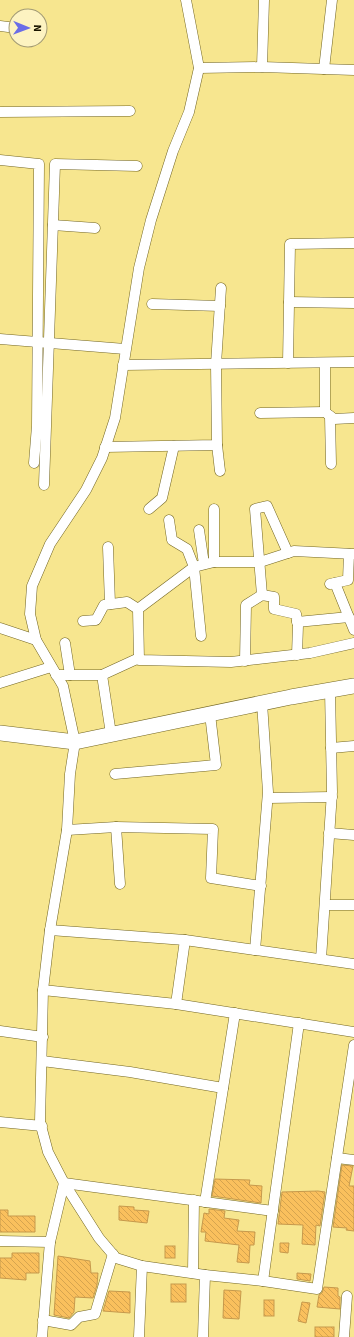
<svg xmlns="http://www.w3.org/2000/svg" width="354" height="1337" font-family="'Source Sans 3',sans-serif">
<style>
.building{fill:url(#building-back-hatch);stroke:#c6994c}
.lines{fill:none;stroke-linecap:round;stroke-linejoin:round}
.street-casing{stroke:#736623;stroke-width:11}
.secondary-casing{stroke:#736623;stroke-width:16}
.street{stroke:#fff;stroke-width:10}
.secondary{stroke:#fff;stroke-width:15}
</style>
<defs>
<pattern id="building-back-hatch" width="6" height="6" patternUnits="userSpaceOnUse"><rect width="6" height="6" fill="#fac05d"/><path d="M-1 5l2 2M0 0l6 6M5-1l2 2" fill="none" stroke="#d6a44f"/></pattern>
</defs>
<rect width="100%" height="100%" fill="#f7e68f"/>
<!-- building -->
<g class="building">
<path d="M342 1165 353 1166 349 1186H354V1231L346 1230 347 1228 333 1227Z"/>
<path d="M215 1179 250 1180 249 1185 262 1186 261 1203 212 1196Z"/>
<path d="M318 1191 325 1192 320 1226 316 1225 315 1245 302 1244 303 1225 278 1224 282 1192Z"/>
<path d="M119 1206 134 1207V1210L149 1211 147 1223 119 1220Z"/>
<path d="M209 1209 225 1211 224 1218 239 1220 237 1231 255 1232 254 1245H250L249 1263 237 1262 239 1245 205 1241 206 1232H201L204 1213 209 1214Z"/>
<path d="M0 1210H8V1216H35V1232H0Z"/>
<path d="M280 1243H289L288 1253 280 1252Z"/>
<rect x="165" y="1246" width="10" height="12"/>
<path d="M12 1253H39V1273H26V1280L0 1278V1258H12Z"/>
<path d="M58 1256 90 1261 91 1273H98L97 1285 93 1298 75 1297 74 1312 69 1318 54 1315Z"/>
<path d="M297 1273 311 1274 310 1281 297 1279Z"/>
<rect x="171" y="1284" width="15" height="18"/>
<path d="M324 1287 338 1288V1296L340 1297V1309L317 1307 319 1295 322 1293Z"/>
<path d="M224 1290 241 1291 239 1319 223 1318Z"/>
<path d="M109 1291 130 1292V1313L103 1311Z"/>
<rect x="264" y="1300" width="10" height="16"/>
<path d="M302 1302 310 1303 306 1323 298 1321Z"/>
<rect x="315" y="1327" width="19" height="10"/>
</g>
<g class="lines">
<defs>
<g id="street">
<path d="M186 0 199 68 189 112 173 151 151 220 139 268 115 418 102 458 86 490 50 544 32 586 30 614 36 640 63 686 75 742 70 774 67 830 50 930 43 990 176 1004 354 1032"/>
<path d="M0 26 16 28"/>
<path d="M262 67 264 0"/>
<path d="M199 68 262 67 354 70"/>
<path d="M324 69 332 0"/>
<path d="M0 112 130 111"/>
<path d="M0 160 39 164 37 426 34 463"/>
<path d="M53 225 95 228"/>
<path d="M289 302 354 303"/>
<path d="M152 304 220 306"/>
<path d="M0 339 125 349"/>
<path d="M288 363 290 244 354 243"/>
<path d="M325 363V412L334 419 354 418"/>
<path d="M123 365 354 362"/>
<path d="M260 413 325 412"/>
<path d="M330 416 331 464"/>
<path d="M217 445 220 471"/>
<path d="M105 447 217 445 216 364 221 288"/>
<path d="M44 485 55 164 137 166"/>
<path d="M149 509 162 498 174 446"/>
<path d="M214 509V562"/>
<path d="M169 520 172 540 187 549 194 567 201 636"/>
<path d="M199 530 204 564"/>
<path d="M108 547 110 604"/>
<path d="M354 554 294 551 260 562H214L194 567 138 609 139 660 231 662 310 653 354 643"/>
<path d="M335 583 354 630"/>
<path d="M330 584 348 580 349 554"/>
<path d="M262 595 255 509 267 506 288 553"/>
<path d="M83 621 96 620 104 605 127 602 138 609"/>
<path d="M297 622 349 617"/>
<path d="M0 628 36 640"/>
<path d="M65 643 70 675"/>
<path d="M245 661 246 605 262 595 274 597V609L296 614 298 625 297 655"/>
<path d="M56 675H102L139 658"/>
<path d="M102 675 111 734"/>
<path d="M0 683 51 667"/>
<path d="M331 748 354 746"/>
<path d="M115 774 216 765 210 714"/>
<path d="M268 798 332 797"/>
<path d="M116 827 120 884"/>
<path d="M67 830 116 827 213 829 211 878 261 886"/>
<path d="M329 833 354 835"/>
<path d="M325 905H354"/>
<path d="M50 930 185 940 354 964"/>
<path d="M255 950 268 792 262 703"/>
<path d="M321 959 332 792 330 690"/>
<path d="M43 990 40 1122 48 1152 64 1183 99 1238 116 1258 142 1266 205 1275 203 1337"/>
<path d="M176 1004 185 940"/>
<path d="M0 1031 43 1037"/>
<path d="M42 1061 130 1072 223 1088"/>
<path d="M0 1122 42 1126"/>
<path d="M337 1158 354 1160"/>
<path d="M205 1202 235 1013"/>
<path d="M0 1241 50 1242 64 1183 273 1211"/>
<path d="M193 1273 194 1200"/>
<path d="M205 1275 263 1281 317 1289 354 1045"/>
<path d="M263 1281 299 1023"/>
<path d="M43 1320 71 1325 79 1317 95 1314 113 1254"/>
<path d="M42 1337 50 1242"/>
<path d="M139 1337 142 1266"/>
<path d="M344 1337 347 1296"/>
</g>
<path id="secondary" d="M0 733 75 742 291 697 354 686"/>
</defs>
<!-- street casing -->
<use href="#street" class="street-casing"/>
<!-- secondary casing -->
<use href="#secondary" class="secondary-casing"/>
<!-- street -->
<use href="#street" class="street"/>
<!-- secondary -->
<use href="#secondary" class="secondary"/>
</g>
<!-- north arrow -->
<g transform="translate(28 28) rotate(91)"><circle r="19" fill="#fdf3c1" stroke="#a39b74"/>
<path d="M0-3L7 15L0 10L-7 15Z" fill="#6b6de7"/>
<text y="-6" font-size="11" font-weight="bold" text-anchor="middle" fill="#1b1600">N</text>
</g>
</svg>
